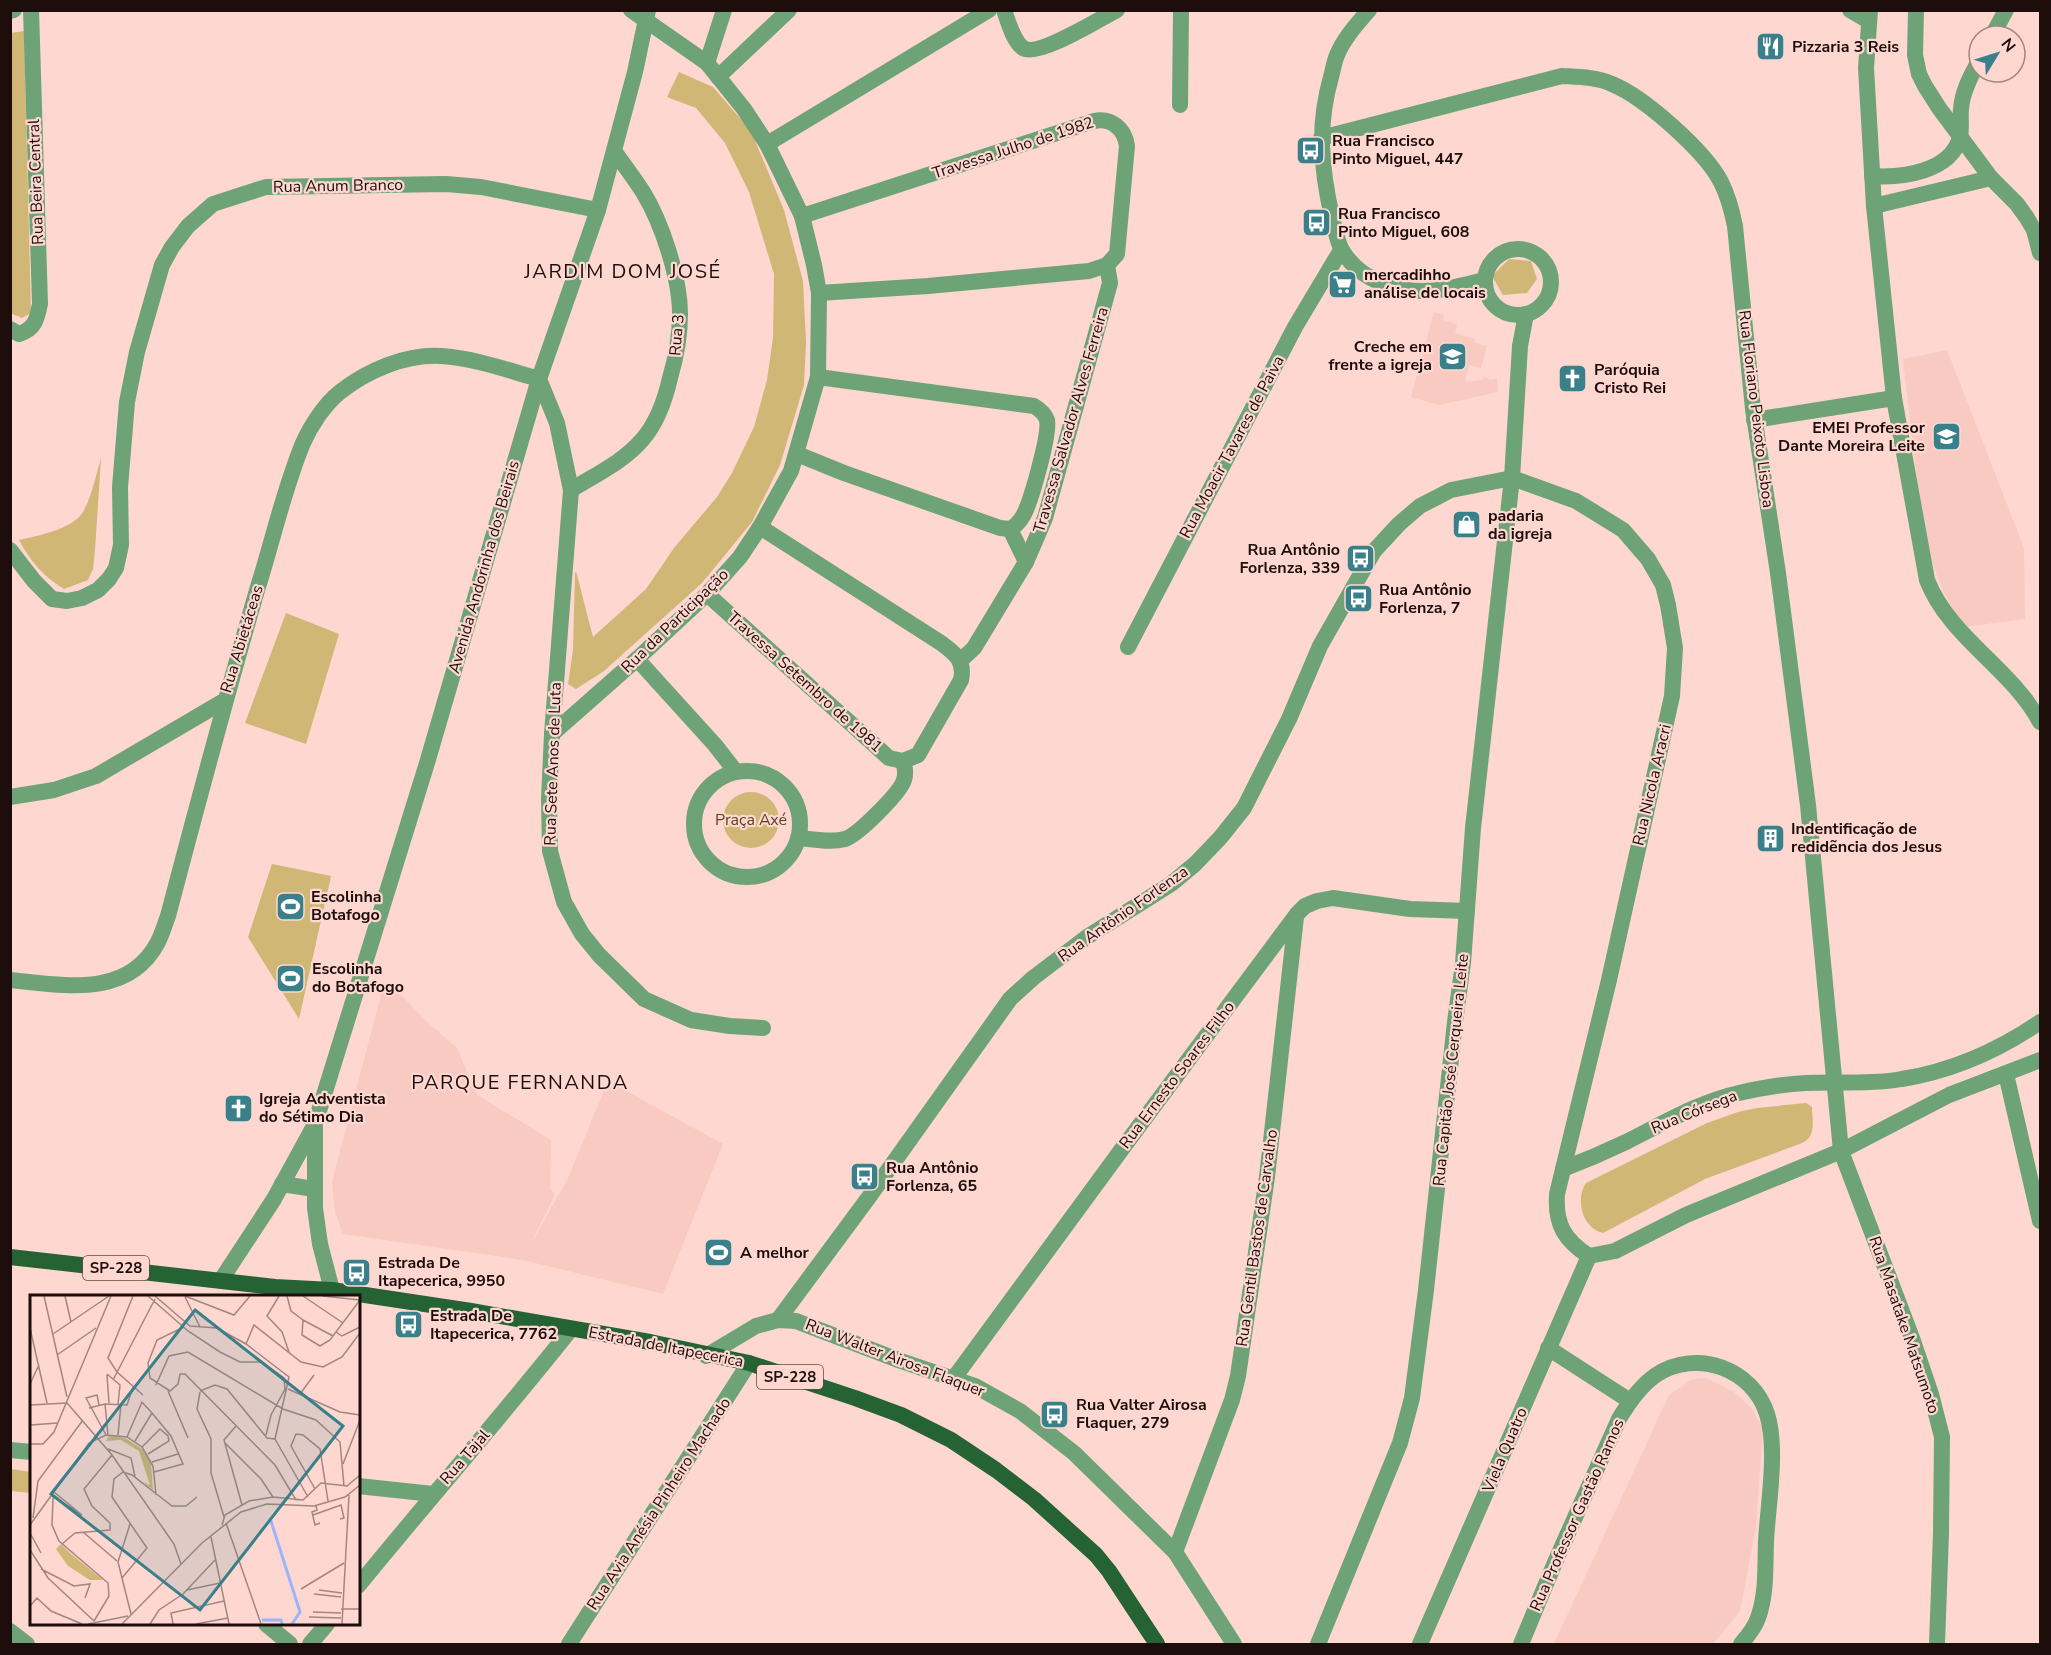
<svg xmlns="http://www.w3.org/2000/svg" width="2051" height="1655" font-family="'Nunito Sans',sans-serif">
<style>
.built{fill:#f8cac2}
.green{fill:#d0b775}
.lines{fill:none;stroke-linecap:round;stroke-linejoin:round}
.minor{stroke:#6da377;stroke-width:16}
.primary{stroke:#256335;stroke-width:16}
.labels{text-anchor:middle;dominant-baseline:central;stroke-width:4.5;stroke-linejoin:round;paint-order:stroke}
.shield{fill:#fed7d0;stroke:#604a46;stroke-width:1.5}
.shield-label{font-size:15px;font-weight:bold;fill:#1d0d0b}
.poi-label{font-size:16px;font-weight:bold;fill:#1d0d0b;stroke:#fed7d0;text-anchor:start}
.street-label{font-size:16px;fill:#1d0d0b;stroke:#fed7d0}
.park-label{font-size:16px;fill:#57471c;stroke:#fed7d0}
.quarter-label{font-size:20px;letter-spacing:1.5px;fill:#1d0d0b;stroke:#fed7d0}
.inset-river{fill:none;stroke:#9cb4fa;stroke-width:3}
.inset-road{fill:none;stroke:#a48681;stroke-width:1.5}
.view{fill:#39808b;fill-opacity:0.15;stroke:#39808b;stroke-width:3}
.inset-edge{fill:none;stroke:#1d0d0b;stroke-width:3}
</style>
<rect width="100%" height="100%" fill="#fed7d0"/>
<!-- built -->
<g class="built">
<path d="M1434 312 1444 315 1443 320 1457 324 1455 333 1475 339V343L1487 346 1481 368 1469 365 1465 382 1482 380 1484 377 1489 378V380L1497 378 1498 392 1439 405 1411 397Z"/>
<path d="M1947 350 2024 548 2025 619 1963 627 1942 589 1927 549 1921 515 1903 359Z"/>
<path d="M383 987 402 996 428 1023 457 1048 477 1095 551 1140 550 1188 555 1194 530 1246 568 1178 608 1081 723 1144 663 1294 523 1260 343 1234 335 1212 332 1182Z"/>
<path d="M1706 1378 1734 1392 1751 1408 1763 1428 1756 1526 1740 1611 1713 1644H1554L1669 1395 1693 1379Z"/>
</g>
<!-- green -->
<g class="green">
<path d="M24 31 31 313 22 318 10 313V33Z"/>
<path d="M679 72 713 87 751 131 784 210 803 281 806 342 804 385 780 465 752 522 702 583 604 671 576 689 568 684 573 650 575 574 576 571 593 637 646 589 674 548 717 497 732 473 754 427 767 380 773 338 774 274 749 192 725 143 696 108 667 97Z"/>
<path d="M1509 259 1531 261 1537 279 1527 293 1503 295 1492 276Z"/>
<path d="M101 458 95 550 93 569 88 580 64 589C44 577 30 561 19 540 37 536 73 529 83 512 92 496 96 475 101 458Z"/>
<path d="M286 613 339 634 306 744 245 723Z"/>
<circle cx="751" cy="820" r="28"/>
<path d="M272 864 331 876 299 1019 248 937Z"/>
<path d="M1806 1103 1812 1107C1812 1121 1817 1136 1802 1143L1705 1179 1603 1233C1582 1228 1575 1199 1586 1183L1707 1123 1738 1112 1757 1108Z"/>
<path d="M11 1469 31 1472V1493L11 1491Z"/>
</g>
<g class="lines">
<!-- minor -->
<g class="minor">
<path d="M1004 10C1008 21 1013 41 1023 48 1038 58 1101 18 1117 10"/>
<path d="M1369 10C1357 24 1344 38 1337 55 1334 62 1333 70 1331 77 1317 126 1321 168 1332 217 1335 228 1337 243 1343 252 1352 266 1366 277 1382 283 1416 298 1450 289 1484 280"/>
<path d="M1850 10 1869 21"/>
<path d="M1870 10 1866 68 1874 206 1894 398 1927 580C1949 637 2013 670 2040 722"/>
<path d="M1916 10 1915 55 1919 74 1925 86 1939 108 1991 178 2017 204 2027 218 2034 230 2040 253"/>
<path d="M10 11 14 10"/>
<path d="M1992 36 2006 10"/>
<path d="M707 63 724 10"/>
<path d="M718 77 789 10"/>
<path d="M1180 105 1181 10"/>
<path d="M1321 138 1562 76C1579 77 1596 77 1612 84 1644 97 1705 151 1721 182 1728 196 1732 211 1735 226L1753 409 1778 573 1808 805 1841 1151 1912 1338 1931 1394 1942 1437 1941 1533 1937 1644"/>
<path d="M767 144 989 10"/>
<path d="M1872 176C1902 178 1951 172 1960 137 1962 128 1960 118 1961 109 1962 92 1971 75 1979 61"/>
<path d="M1874 206 1991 178"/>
<path d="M802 216 1094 121C1111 117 1125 129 1127 146L1117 254 1107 265 1089 271 928 286 819 293"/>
<circle cx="1518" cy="282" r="33"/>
<path d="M10 329 19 334C35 329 37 319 40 304L31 10"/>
<path d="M1754 420 1894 398"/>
<path d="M797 454 844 473 1000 528 1010 529C1016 526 1020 521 1023 516 1031 502 1050 434 1047 420 1045 414 1039 409 1034 406L818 377"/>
<path d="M571 490C595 475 623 462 642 440 657 423 665 400 670 378 676 358 680 335 680 314 680 278 662 223 643 192 634 178 624 165 614 151"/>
<path d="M1010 529 1026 562"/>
<path d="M10 550 34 581 52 599 67 601 82 598 98 590 109 579 116 568 121 545 120 487 127 402 137 352 162 265 172 247 188 226 213 204 266 187 446 184 481 187 598 210"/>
<path d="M707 594 889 758 903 761 918 755 961 680C965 661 956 654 941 643L760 527"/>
<path d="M1128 647 1295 327 1341 250"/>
<path d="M637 659 715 745 736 772"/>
<path d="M960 661 974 648 1026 562 1045 518 1110 283 1107 265"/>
<path d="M552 734 637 659 707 594 740 557 760 527 791 471 818 377 819 293 814 265 802 216 767 144 744 109 707 63 631 10"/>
<circle cx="747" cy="824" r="53"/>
<path d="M10 797 54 790 96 776 224 701"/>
<path d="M798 838C813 839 831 843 845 839 858 835 900 793 904 780 906 774 905 767 903 761"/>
<path d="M10 980C63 985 128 999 158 942 162 934 165 924 168 916 197 806 226 696 258 587 273 539 284 489 303 443 311 425 325 404 340 392 368 370 406 354 441 356 474 358 507 370 539 379L557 423 571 490 552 734 549 799 550 851 564 902 582 934 599 955 644 999 691 1020 730 1026 763 1028"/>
<path d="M2006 1074 2040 1221"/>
<path d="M315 1127V1208L320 1244 332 1290"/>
<path d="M1563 1169C1584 1161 1605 1152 1626 1142 1662 1124 1699 1102 1739 1093 1761 1088 1784 1084 1806 1083 1838 1081 1871 1085 1902 1079 1952 1071 1999 1050 2040 1022"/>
<path d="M282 1184 314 1189"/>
<path d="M221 1280 274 1199 315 1124 427 763 539 379 598 210 635 72 648 10"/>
<path d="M778 1320 869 1197 1010 999 1033 978 1087 937 1171 884 1195 864 1220 838 1244 808 1289 719 1320 646 1374 551 1399 524 1420 506 1451 490 1512 478 1576 501 1623 530 1648 559 1663 585 1668 605 1675 648 1672 696 1609 980 1557 1194C1555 1224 1564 1240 1589 1256L1615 1251 1686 1215 1841 1151 1949 1095 2040 1060"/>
<path d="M1548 1348 1630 1401"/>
<path d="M706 1356 756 1326 778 1320 796 1321 901 1361 975 1386 1020 1411 1074 1453 1175 1552 1234 1644"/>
<path d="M954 1378 1122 1149 1297 914 1305 906 1317 901 1333 898 1410 909 1467 911"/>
<path d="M10 1450 32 1452"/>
<path d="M358 1486 433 1494"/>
<path d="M1175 1552 1232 1400 1238 1376 1267 1177 1296 917"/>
<path d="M358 1586C429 1499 502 1416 571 1329"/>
<path d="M266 1624 290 1644"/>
<path d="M10 1631 27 1644"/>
<path d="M310 1644 327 1624"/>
<path d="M569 1644 749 1363"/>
<path d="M1318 1644 1400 1443 1412 1398 1426 1290 1455 1022 1463 963 1473 828 1512 478 1520 346 1526 314"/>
<path d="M1420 1644 1589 1256"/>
<path d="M1521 1644 1556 1560 1619 1419C1629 1402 1640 1386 1656 1375 1697 1348 1753 1369 1767 1414 1778 1449 1768 1504 1766 1541 1765 1566 1767 1593 1758 1618 1755 1627 1747 1637 1741 1644"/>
</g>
<!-- primary -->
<path class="primary" d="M10 1257 275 1287 332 1290 471 1311 650 1342 749 1363 855 1398 901 1415 951 1440 996 1470 1034 1499 1096 1555 1109 1571 1157 1644"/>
</g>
<!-- icons -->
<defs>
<symbol id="restaurant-square" viewBox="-11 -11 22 22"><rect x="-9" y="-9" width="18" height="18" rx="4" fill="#39808b" stroke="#fed7d0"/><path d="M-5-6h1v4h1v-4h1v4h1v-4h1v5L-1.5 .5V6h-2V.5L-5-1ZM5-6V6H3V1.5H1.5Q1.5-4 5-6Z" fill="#fff"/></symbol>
<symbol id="bus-square" viewBox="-11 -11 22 22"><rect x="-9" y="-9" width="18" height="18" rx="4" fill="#39808b" stroke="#fed7d0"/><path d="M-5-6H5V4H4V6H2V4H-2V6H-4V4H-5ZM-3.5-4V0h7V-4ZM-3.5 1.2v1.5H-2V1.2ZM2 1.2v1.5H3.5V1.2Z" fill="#fff"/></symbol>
<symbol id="supermarket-square" viewBox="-11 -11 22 22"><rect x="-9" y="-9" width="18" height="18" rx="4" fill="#39808b" stroke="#fed7d0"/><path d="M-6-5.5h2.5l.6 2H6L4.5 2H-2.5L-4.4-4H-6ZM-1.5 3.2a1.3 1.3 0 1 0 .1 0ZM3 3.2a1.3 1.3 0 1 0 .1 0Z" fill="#fff"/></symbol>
<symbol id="school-square" viewBox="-11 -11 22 22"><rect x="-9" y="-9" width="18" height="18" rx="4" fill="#39808b" stroke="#fed7d0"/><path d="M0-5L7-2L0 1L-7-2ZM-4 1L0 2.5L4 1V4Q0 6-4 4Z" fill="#fff"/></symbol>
<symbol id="church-square" viewBox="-11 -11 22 22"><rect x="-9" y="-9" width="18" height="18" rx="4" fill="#39808b" stroke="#fed7d0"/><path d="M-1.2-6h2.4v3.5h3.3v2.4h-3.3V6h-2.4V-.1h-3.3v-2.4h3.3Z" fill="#fff"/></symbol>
<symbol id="shop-square" viewBox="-11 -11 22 22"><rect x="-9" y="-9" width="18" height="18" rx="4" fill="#39808b" stroke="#fed7d0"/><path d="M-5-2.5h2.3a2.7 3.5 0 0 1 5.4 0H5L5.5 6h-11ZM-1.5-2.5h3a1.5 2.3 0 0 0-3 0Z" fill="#fff"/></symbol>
<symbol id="building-square" viewBox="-11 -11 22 22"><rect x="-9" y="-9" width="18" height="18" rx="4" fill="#39808b" stroke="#fed7d0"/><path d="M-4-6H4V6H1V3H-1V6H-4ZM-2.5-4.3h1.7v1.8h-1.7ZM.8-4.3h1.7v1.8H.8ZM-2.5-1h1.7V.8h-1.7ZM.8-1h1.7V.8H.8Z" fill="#fff"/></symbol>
<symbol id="stadium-square" viewBox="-11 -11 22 22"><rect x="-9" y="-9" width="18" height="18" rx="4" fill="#39808b" stroke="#fed7d0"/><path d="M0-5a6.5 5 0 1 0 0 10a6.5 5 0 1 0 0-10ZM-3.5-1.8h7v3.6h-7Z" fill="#fff"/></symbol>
</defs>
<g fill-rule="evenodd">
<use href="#restaurant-square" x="1754" y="30" width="33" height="33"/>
<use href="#bus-square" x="1294" y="134" width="33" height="33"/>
<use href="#bus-square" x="1300" y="206" width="33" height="33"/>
<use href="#supermarket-square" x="1326" y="268" width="33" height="33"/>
<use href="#school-square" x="1436" y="340" width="33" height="33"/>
<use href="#church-square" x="1556" y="362" width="33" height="33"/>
<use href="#school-square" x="1930" y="420" width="33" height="33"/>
<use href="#shop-square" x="1450" y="508" width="33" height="33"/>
<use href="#bus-square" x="1344" y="542" width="33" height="33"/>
<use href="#bus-square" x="1342" y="582" width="33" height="33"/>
<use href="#building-square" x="1754" y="822" width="33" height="33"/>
<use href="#stadium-square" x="274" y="890" width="33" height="33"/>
<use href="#stadium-square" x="274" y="962" width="33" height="33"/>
<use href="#church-square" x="222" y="1092" width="33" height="33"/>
<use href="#bus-square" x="848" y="1160" width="33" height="33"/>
<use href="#stadium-square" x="702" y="1236" width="33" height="33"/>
<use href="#bus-square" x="340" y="1256" width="33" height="33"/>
<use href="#bus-square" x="392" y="1308" width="33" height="33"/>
<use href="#bus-square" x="1038" y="1398" width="33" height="33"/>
</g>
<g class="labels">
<!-- shield labels -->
<g class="shield">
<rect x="83" y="1256" width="66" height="24" rx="4.5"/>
<rect x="757" y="1365" width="66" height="24" rx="4.5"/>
</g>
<g class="shield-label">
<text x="116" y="1268">SP-228</text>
<text x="790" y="1377">SP-228</text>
</g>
<!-- poi labels -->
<g class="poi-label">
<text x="1792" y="47">Pizzaria 3 Reis</text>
<text x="1332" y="141">Rua Francisco<tspan x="1332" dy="18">Pinto Miguel, 447</tspan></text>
<text x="1338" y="214">Rua Francisco<tspan x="1338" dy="18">Pinto Miguel, 608</tspan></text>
<text x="1364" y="275">mercadihho<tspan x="1364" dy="18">análise de locais</tspan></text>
<text x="1432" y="347" text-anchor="end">Creche em<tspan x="1432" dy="18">frente a igreja</tspan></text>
<text x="1594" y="370">Paróquia<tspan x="1594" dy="18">Cristo Rei</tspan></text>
<text x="1925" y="428" text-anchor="end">EMEI Professor<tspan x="1925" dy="18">Dante Moreira Leite</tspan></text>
<text x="1488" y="516">padaria<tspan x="1488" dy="18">da igreja</tspan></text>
<text x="1340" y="550" text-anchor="end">Rua Antônio<tspan x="1340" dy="18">Forlenza, 339</tspan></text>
<text x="1379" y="590">Rua Antônio<tspan x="1379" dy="18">Forlenza, 7</tspan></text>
<text x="1791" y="829">Indentificação de<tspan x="1791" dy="18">redidẽncia dos Jesus</tspan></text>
<text x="311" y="897">Escolinha<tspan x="311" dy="18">Botafogo</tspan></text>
<text x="312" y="969">Escolinha<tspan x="312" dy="18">do Botafogo</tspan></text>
<text x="259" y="1099">Igreja Adventista<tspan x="259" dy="18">do Sétimo Dia</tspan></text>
<text x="886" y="1168">Rua Antônio<tspan x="886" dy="18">Forlenza, 65</tspan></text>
<text x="740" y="1253">A melhor</text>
<text x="378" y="1263">Estrada De<tspan x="378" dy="18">Itapecerica, 9950</tspan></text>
<text x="430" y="1316">Estrada De<tspan x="430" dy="18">Itapecerica, 7762</tspan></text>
<text x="1076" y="1405">Rua Valter Airosa<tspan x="1076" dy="18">Flaquer, 279</tspan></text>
</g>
<!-- street labels -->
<g class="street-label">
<text transform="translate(1013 148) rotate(-18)">Travessa Julho de 1982</text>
<text transform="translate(36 182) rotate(-92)">Rua Beira Central</text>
<text transform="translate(338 186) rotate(-1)">Rua Anum Branco</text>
<text transform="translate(677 335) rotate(-85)">Rua 3</text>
<text transform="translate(1756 409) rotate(83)">Rua Floriano Peixoto Lisboa</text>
<text transform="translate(1071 420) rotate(-74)">Travessa Salvador Alves Ferreira</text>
<text transform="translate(1232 447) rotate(-62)">Rua Moacir Tavares de Paiva</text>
<text transform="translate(484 567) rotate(-74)">Avenida Andorinha dos Beirais</text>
<text transform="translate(675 621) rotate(-44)">Rua da Participação</text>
<text transform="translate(242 639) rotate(-73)">Rua Abietáceas</text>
<text transform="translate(805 682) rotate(42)">Travessa Setembro de 1981</text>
<text transform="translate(553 764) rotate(-88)">Rua Sete Anos de Luta</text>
<text transform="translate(1652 785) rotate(-77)">Rua Nicola Aracri</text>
<text transform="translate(1123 914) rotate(-35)">Rua Antônio Forlenza</text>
<text transform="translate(1451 1070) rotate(-84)">Rua Capitão José Cerqueira Leite</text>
<text transform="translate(1177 1075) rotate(-53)">Rua Ernesto Soares Filho</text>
<text transform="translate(1694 1112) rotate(-22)">Rua Córsega</text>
<text transform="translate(1257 1238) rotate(-82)">Rua Gentil Bastos de Carvalho</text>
<text transform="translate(1904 1325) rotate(71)">Rua Masatake Matsumoto</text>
<text transform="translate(666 1347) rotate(11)">Estrada de Itapecerica</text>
<text transform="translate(895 1358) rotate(21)">Rua Walter Airosa Flaquer</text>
<text transform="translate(1505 1450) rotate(-67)">Viela Quatro</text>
<text transform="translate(465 1457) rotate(-49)">Rua Tajal</text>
<text transform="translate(659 1504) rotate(-57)">Rua Avia Anésia Pinheiro Machado</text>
<text transform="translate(1577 1515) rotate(-66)">Rua Professor Gastão Ramos</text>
</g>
<!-- park labels -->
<g class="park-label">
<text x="751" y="820">Praça Axé</text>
</g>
<!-- quarter labels -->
<g class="quarter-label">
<text x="623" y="271">JARDIM DOM JOSÉ</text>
<text x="520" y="1082">PARQUE FERNANDA</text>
</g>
</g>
<!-- overview -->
<g transform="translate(30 1295)">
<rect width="330" height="330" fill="#fed7d0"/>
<path d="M79 141 95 143 112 154 121 168 123 195 113 187 120 190 109 156 91 145 76 146ZM31 249 40 258 73 285H60L38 271 26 254Z" fill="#d0b775"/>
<path class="inset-river" d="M240 223 270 317 262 329M232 325H251L252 329"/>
<path class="inset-road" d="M14 1 37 102M35 1 41 27M103 1 78 63 87 77 113 100M118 1 158 36 190 57 210 67H232L254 83 255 94 241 120 236 140M125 1 160 31 187 33 216 49 259 82 245 144M155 1 204 20 220 1M249 1 237 21 252 37 259 57M257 1 261 16 273 25 272 40 290 51 300 45 330 5M273 1 313 28M293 1 330 5M155 2 170 32M273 25 303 41M154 32 127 45 118 68 120 83 140 96 148 89 150 79H155L245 170 266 205M0 33 17 108M306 37 312 41 330 32M23 39 79 1M216 49 224 30 271 67 293 72 312 62 330 38M27 60 66 33M77 79 90 90 88 109M77 80 79 108M83 85 125 4M0 89 9 70M126 90 139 61 158 57 253 114 286 125 310 147 314 191M258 94 310 117 330 120M138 96 158 143M170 96 185 90 197 94 237 143 245 144M170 97 167 114 181 144V178L194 222M270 99 284 80M75 109 78 140M0 110 37 108 82 160 144 249 151 269M69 110 67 100 56 103 76 140M59 113 75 109 97 110 103 92M122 118 141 141 153 169 124 177M0 130 28 128M206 131 194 145 212 210M88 140 91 109M97 142 112 107 122 118 105 146M245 144 278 202M194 147 231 184 243 202M0 149H13L24 137 81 1M112 152 130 134 138 141 139 146 118 159M78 154 101 163 105 182M122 167 148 159M313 169 330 125M285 194 261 151 266 139 273 140 290 154 298 206M24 197 52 220M22 201 52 220M23 203 22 230 29 246 78 288 79 301 64 326M286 211 287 215 282 217 285 230 290 228M283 220 311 210 314 223 310 224M3 223 8 186 53 125M196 228 231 329M100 229 88 267 101 319M0 230 59 148 76 140 97 142 112 152 123 171 126 200M192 230 195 220 219 206 243 202 273 205 291 188 317 191 330 180M53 237 87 266M0 238 11 258M181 242 199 329M32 249 45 238 80 235V228L62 211 54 194 82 160M0 255 18 283 64 326M11 274 44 291 60 289 55 303M92 283 117 253 82 202 84 184 93 177 102 180 142 211H156L167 202M271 294 314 268M157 295 190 288M289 295 312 298M284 299 311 302M0 311 7 303 21 316 52 329M311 314H330M283 317 311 318M279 322 311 323M58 329 98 321M92 329 172 248 211 217 237 209 284 211 315 202 330 190M120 329 129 315 153 299 185 265M143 329 141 318 194 306M166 329 198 323M312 329 319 200"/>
<path class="view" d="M165 15 313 131 170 315 21 199Z"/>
<rect width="330" height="330" class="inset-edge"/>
</g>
<!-- border -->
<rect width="2051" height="1655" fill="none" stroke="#1d0d0b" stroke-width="24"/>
<!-- north arrow -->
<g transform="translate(1997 54) rotate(52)"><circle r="28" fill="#fed7d0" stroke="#a48681" stroke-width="1.5"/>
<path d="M0-4.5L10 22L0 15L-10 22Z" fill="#39808b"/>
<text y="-9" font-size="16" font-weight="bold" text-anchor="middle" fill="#1d0d0b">N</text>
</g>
</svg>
